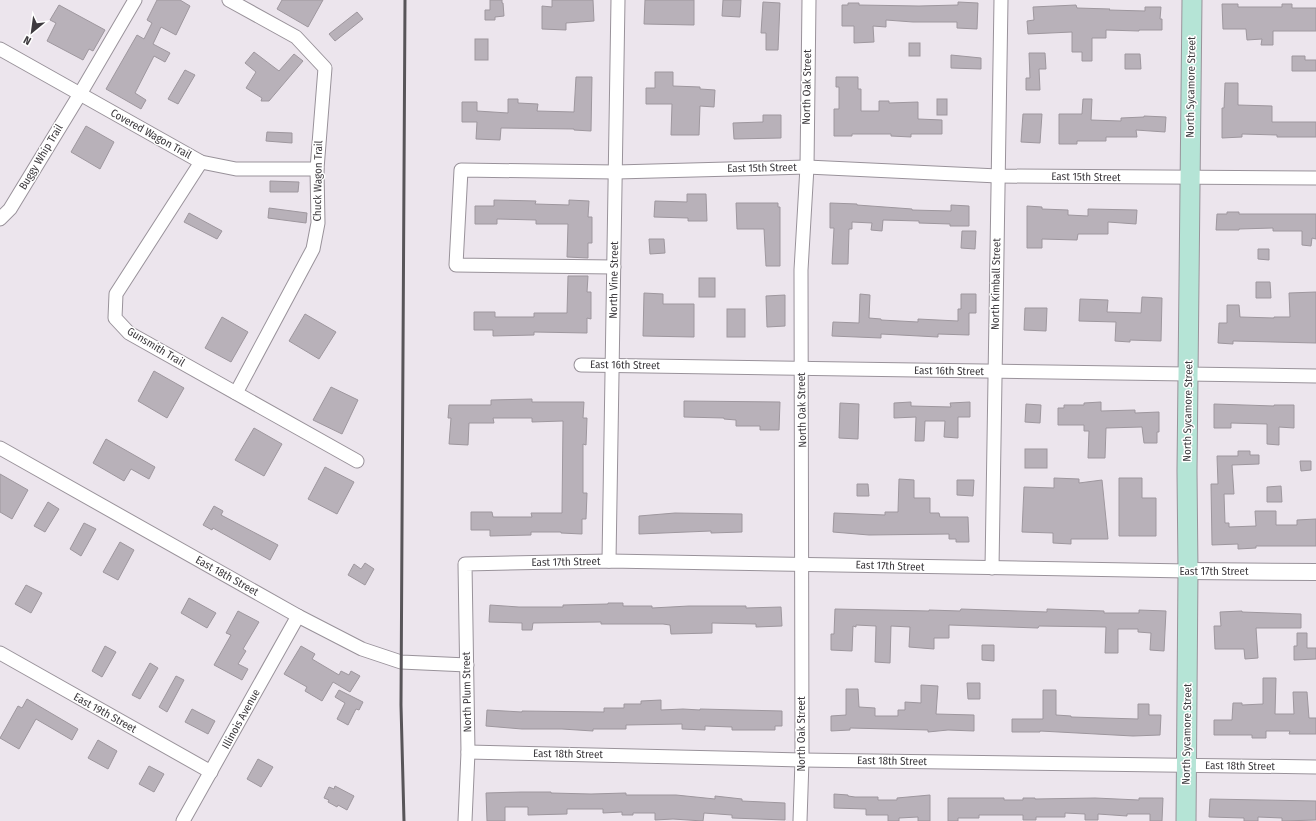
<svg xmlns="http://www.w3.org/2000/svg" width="1316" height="821" font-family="'Fira Sans Condensed',sans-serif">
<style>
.building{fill:#b8b1b9;stroke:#9e979e}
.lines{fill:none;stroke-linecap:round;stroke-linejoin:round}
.minor-casing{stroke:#99929a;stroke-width:15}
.tertiary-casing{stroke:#99929a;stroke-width:18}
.secondary-casing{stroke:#99929a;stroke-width:21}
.minor{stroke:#fff;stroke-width:13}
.tertiary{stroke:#fff;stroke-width:16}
.secondary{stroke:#b5e4d6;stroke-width:19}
.rail{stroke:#585559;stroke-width:3}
.labels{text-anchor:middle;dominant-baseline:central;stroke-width:3;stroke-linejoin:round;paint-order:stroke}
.street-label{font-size:11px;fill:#3e3b3f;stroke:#fff}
</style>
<rect width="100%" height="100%" fill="#ece5ed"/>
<!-- building -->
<g class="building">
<path d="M157 0H180L190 6 176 35 161 27 153 44 170 53 165 62 154 56 135 93 146 100 141 109 106 89 137 35 144 39 152 23 147 20Z"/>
<path d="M282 0H323L308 27 277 9Z"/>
<path d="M490 0H502V3H503L504 16 495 17V20H485V10H490Z"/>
<path d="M552 0H593L594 21 566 23V30L542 29V6L552 7Z"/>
<path d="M645 0H694V25L644 24Z"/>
<path d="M723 0H741L740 17 722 16Z"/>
<path d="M763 2 780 3 778 50H766V33H761Z"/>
<path d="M958 2 978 3 977 29 957 28V22H913L886 20V27L873 26 874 42 854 43V26H842V5H848V3H859V5L919 6 958 5Z"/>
<path d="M1222 4H1238V7H1282V4H1292V8H1316V31H1273V45H1261L1262 39 1247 40 1246 29H1223Z"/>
<path d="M59 5 105 30 93 51 89 49 83 60 47 41 56 23 50 20Z"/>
<path d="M1076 5 1077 8 1110 9 1109 10 1145 11V7H1161L1160 19H1162V30H1139V31L1106 30V38H1092V61H1082V52H1072V32L1028 34 1027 21 1034 20 1033 7Z"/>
<path d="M357 12 363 19 335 41 329 34Z"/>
<rect x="475" y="39" width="13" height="21"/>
<rect x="909" y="43" width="11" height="13"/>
<path d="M254 52 279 71 294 54 303 61 269 101H261L262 98 246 88 256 72 245 63Z"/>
<path d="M1029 53H1045L1046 69H1039L1040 90H1026V78H1030Z"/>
<path d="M1125 54H1140L1141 69H1125Z"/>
<path d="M951 55 981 58V69L951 68Z"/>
<path d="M1292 56H1305V60H1316V71H1292Z"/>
<path d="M185 70 195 75 178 104 168 99Z"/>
<path d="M655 72H673V86L700 87V89L715 90 714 107 700 106 699 135H671L672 104H646V88H655Z"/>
<path d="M576 77H592L591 131 574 130V129L501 128 500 140 476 139 477 122H462V102H477V111L508 113V99H518V103L538 104 537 111 574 112Z"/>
<path d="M836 77H858V89H861V111H879V101H889V103L918 102V119L942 120V134H911V137L891 136V134H852V136H834V109H839V87H836Z"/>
<path d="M1225 83H1238V105L1272 106V122H1316V137H1277V135L1242 134V137L1222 138V108H1224Z"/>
<rect x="937" y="99" width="10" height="16"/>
<path d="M1083 99H1092L1091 120 1121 121V118L1144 117V116L1166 117 1165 132 1136 130 1137 137H1106V141H1077V144H1059V114H1082Z"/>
<path d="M1023 114H1042L1040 143 1021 142Z"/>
<path d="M763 115H781V138L734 139 733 123 763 122Z"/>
<path d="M86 126 114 142 100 169 71 152Z"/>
<path d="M267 132 292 133V143L266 141Z"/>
<path d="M270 181 299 182 298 192H270Z"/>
<path d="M687 194H706L707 221H688V218L654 217 655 201 687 202Z"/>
<path d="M494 200 536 201 535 204 569 205V200L589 201 588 217H592V243H588V258L567 257 568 224H536V220L497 219V224H475V206H494Z"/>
<path d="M736 203H778V207H780V266H766L764 229H737Z"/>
<path d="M830 203 857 204V205L912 209V210L951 211V205L969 206V226H950V224L919 223V221L883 220 882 231 871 230 872 223 852 222V229H849L848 264H832L834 228H830Z"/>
<path d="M1027 206 1042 207V209L1068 210V215L1088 216V209L1137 210 1136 224 1108 222V234H1078L1077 240 1042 239V248H1027Z"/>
<path d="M269 208 307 213 306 223 268 218Z"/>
<path d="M1227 212H1239V214H1316V239L1312 238 1311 246 1302 245V231H1273V228L1239 229V230H1216L1217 214H1227Z"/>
<path d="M189 213 222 231 217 239 184 222Z"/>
<path d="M962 231H976L975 249 961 248Z"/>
<path d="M649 239H664L665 253 650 254Z"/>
<path d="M1258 249H1269V260L1258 259Z"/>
<path d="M568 276H588L587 292H591V319L587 318V333L534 332V335L493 336V330H474V312H495V317H534V313H567Z"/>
<rect x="699" y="278" width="16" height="19"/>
<path d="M1256 282H1270L1271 298H1256Z"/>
<path d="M1316 292V343L1233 341V344L1218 343 1219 323H1227V305H1239L1240 317 1274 318V317H1290L1289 293Z"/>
<path d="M644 293 663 294V304H694V337L643 336Z"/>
<path d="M860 294 870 295 869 318 881 319V320L918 322V319L958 321V309H961V294H976V313H969V335L938 334V337L881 334V338L832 336 833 322 859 323Z"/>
<path d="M785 295V326L767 327 766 296Z"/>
<path d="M1142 297 1162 298 1161 341 1130 340V342L1115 341 1116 322 1079 321 1080 299 1108 300 1107 312 1141 313Z"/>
<path d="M1025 308H1047L1046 331 1024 330Z"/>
<rect x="727" y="309" width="18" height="28"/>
<path d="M305 314 336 332 319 359 289 341Z"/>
<path d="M222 317 248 332 231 362 205 348Z"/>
<path d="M154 371 184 388 167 418 138 401Z"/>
<path d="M331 387 358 400 342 434 313 420Z"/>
<path d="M532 399V402H584L583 418H587L586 445 583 444V493H587L586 519H582V534L561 533V532H531V535L490 536V530H471V512H492L493 517H532L531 513H562L563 421 532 422V418H493L494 423H469L468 445 449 444 451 418H448L449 405H491V400Z"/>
<path d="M684 401 780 402 779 430H760V426H736V420L724 419V418L684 417Z"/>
<path d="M911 402V406L951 407 950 403 970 402V417H958V438L944 437 945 421H925L924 441H915L916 417 894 418V403Z"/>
<path d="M1101 402V411L1135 410V413L1159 412V432H1157V443H1144L1142 427 1106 428 1105 458H1088L1089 431H1084V425H1058V408H1064V405H1084V403Z"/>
<path d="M840 403 859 404 858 439 839 438Z"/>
<path d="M1026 404 1041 405 1040 423 1025 422Z"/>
<path d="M1214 404 1274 406V405H1294V428L1279 427V445L1267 444V424L1231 423V428H1214Z"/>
<path d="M254 428 282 444 264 476 235 460Z"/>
<path d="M106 439 155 467 149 479 131 469 124 481 93 463Z"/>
<rect x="1025" y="449" width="22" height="19"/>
<path d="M1238 451H1250V455H1259V464L1232 465 1234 494H1224L1225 523H1229V527L1256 526 1255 511H1276V525H1297V520L1316 519V546H1256V548L1238 549V544L1212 545 1211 484H1218L1217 456H1238Z"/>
<path d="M1300 461H1311V470L1301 471Z"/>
<path d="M325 467 354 482 337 514 308 499Z"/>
<path d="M0 474 28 490 12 519 0 512Z"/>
<path d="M1054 478 1079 479V483L1102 480 1108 539H1071V544L1053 543V533L1022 532 1024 487 1054 488Z"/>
<path d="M1119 478H1142V498H1156V536H1119Z"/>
<path d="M899 479 914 480V498H930V513H939L940 517H968L969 542H956V539H949V534L869 535 833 532 834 513 885 515V512H898Z"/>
<path d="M957 480H974L973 496 957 495Z"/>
<path d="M857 484H868L869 496H857Z"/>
<path d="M1281 486 1282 502H1267V487Z"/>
<path d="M48 502 59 509 45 532 34 526Z"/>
<path d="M214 506 223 511 221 515 278 545 270 560 213 528 212 530 203 525Z"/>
<path d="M675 513 742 514V532L711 533V531L639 534V516Z"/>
<path d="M84 523 96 529 81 556 70 549Z"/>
<path d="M120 542 134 550 118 580 103 572Z"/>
<path d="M365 563 374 569 365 585 348 575 354 564 361 569Z"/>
<path d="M26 585 42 593 31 613 15 604Z"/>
<path d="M189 598 216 613 207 628 181 613Z"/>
<path d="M608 603H623V606H652V608L689 606H746V608L781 607 782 626 756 627V624L712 623V633L671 634 670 625 663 624H601V622L533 623 532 630H522V623L489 622 490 605 519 607H563V605L608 604Z"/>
<path d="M835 609 929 611V610L960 611 961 609 1047 612V609L1104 611V613H1139V610L1166 611 1164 651 1150 650 1151 633 1138 632V629H1118V653H1105L1106 627 1039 626 1038 628 949 625V638H934V649L909 647 910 627 891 626 890 663 875 662 876 626 856 625V627L853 626 852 651 831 650V634H834Z"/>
<path d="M238 611 259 622 243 649 246 651 238 664 248 669 242 680 214 665 231 635 226 633Z"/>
<path d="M1242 611V612L1301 614V628H1256L1258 658 1245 659 1244 649H1215L1214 626H1221L1220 612Z"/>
<path d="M1297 633H1307V648H1316V659L1294 660V646H1297Z"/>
<path d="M982 645H994V661L982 660Z"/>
<path d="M105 646 116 652 102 677 92 671Z"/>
<path d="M301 646 315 654 312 659 339 675 341 671 349 675 351 671 360 676 350 692 333 682 322 701 305 691 307 687 284 674Z"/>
<path d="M150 663 158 668 140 699 132 695Z"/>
<path d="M176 676 184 680 167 712 159 707Z"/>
<path d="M1263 678H1276L1275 714H1294L1293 692H1307L1309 718H1316V734H1289L1290 731H1266V738H1252V735H1214V720H1232L1233 703H1242V705L1263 704Z"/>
<path d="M967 683H980V699H968Z"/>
<path d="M921 685 938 686 936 714 974 715V731L948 730 928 732V730L850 728V730L831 731V716L846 715V689H858L859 707 875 708V716H898V710H905V702L921 703Z"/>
<path d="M339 690 363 702 359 710 356 709 348 725 337 719 345 703 335 697Z"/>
<path d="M1043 690H1056V715L1071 716V717L1138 719V704H1149V715H1161L1160 735 1133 736 1040 731V732H1012V719H1043Z"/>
<path d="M27 699 78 729 72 740 36 719 19 749 0 738 18 706 22 708Z"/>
<path d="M661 700V710L683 709 700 710V709L782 711V726H775V730H732V727L705 726V730L682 729V724L626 725V729H593V731L562 729H522L486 726 487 710 522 712V711L604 712V708H624V704H641V701Z"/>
<path d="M192 709 215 721 208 734 185 722Z"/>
<path d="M98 740 117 751 108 769 88 758Z"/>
<path d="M258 759 273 767 261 787 247 779Z"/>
<path d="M149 766 164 774 154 792 139 784Z"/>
<path d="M335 786 354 796 347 810 338 805 337 807 328 802 329 800 324 798 329 787 334 789Z"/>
<path d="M521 792H551V793L591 794 626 793V795H676L715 799V796L742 799V801L785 803V820L732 818V815L704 813 703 821 673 819 655 820V813H633V815H622V812L603 813V809H567V814L528 815V807H505V821H487L486 793Z"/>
<path d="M834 794 848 795V796L855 797H878V800H897V798L930 795V821H918V817L899 818V821H888V815H866V809L834 808Z"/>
<path d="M948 798H1004V800H1023V798H1035V799L1095 798 1139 800V798H1163L1162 821H1150V814H1127V816L1098 814V820H1085V814L1065 813V817H1036V820H1023V815H979V818H958V821H948Z"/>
<path d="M1210 799 1316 801V820L1282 821V818L1258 817V821H1244V818L1209 817Z"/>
</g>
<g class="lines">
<defs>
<g id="minor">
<path d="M229 0 296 37 325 68 317 169 318 223 313 249 236 393"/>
<path d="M0 49 201 162 236 169H317"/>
<path d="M201 162 116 294 115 318 129 333 357 461"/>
<path d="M0 219 10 209 80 94 135 0"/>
<path d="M614 267 456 265 461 170 616 172 807 167 998 176 1316 178"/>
<path d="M581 365 1316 376"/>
<path d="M0 448 298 616 362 649 401 662 467 665"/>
<path d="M609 561 618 0"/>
<path d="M992 568 1001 0"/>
<path d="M0 653 211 772"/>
<path d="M468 752 802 760 1316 767"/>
<path d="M183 821 298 616"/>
<path d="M465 821 468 752 465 564 609 561 1188 571"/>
<path d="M800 821 802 760 801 270 807 167 809 0"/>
</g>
<path id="tertiary" d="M1188 571 1316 572"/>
<path id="secondary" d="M1186 821 1188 571 1187 471 1192 0"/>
</defs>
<!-- minor casing -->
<use href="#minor" class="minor-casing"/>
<!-- tertiary casing -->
<use href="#tertiary" class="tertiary-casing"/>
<!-- secondary casing -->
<use href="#secondary" class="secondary-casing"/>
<!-- minor -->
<use href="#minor" class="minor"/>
<!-- tertiary -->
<use href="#tertiary" class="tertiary"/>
<!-- secondary -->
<use href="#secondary" class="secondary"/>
<!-- rail -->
<path class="rail" d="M404 821 401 705 405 0"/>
</g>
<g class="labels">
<!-- street labels -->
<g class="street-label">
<text transform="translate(807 87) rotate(-89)">North Oak Street</text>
<text transform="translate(1191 87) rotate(-89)">North Sycamore Street</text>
<text transform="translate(151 134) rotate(29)">Covered Wagon Trail</text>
<text transform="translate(41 157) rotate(-59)">Buggy Whip Trail</text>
<text transform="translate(762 168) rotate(-1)">East 15th Street</text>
<text transform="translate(1086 177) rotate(1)">East 15th Street</text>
<text transform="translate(318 181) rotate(-89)">Chuck Wagon Trail</text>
<text transform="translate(614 280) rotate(-89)">North Vine Street</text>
<text transform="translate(996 284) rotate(-89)">North Kimball Street</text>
<text transform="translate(156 347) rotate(31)">Gunsmith Trail</text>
<text transform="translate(625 365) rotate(1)">East 16th Street</text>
<text transform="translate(949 371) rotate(1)">East 16th Street</text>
<text transform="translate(802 410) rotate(-91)">North Oak Street</text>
<text transform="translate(1188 411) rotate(-89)">North Sycamore Street</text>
<text transform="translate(566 562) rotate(-1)">East 17th Street</text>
<text transform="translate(890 566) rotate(2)">East 17th Street</text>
<text x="1214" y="571">East 17th Street</text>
<text transform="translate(227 576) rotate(29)">East 18th Street</text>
<text transform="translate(467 692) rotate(-91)">North Plum Street</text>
<text transform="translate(105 713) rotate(29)">East 19th Street</text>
<text transform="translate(241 719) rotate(-61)">Illinois Avenue</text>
<text transform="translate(801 734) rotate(-90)">North Oak Street</text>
<text transform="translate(1187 734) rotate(-89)">North Sycamore Street</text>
<text transform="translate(568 754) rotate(1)">East 18th Street</text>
<text transform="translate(892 761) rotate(1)">East 18th Street</text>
<text transform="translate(1240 766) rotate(1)">East 18th Street</text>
</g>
</g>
<!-- north arrow -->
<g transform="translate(32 32) rotate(209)" stroke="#ffffff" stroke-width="3" paint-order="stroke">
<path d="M0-3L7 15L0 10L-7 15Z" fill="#3e3b3f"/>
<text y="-6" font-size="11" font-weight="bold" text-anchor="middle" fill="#3e3b3f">N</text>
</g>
</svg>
